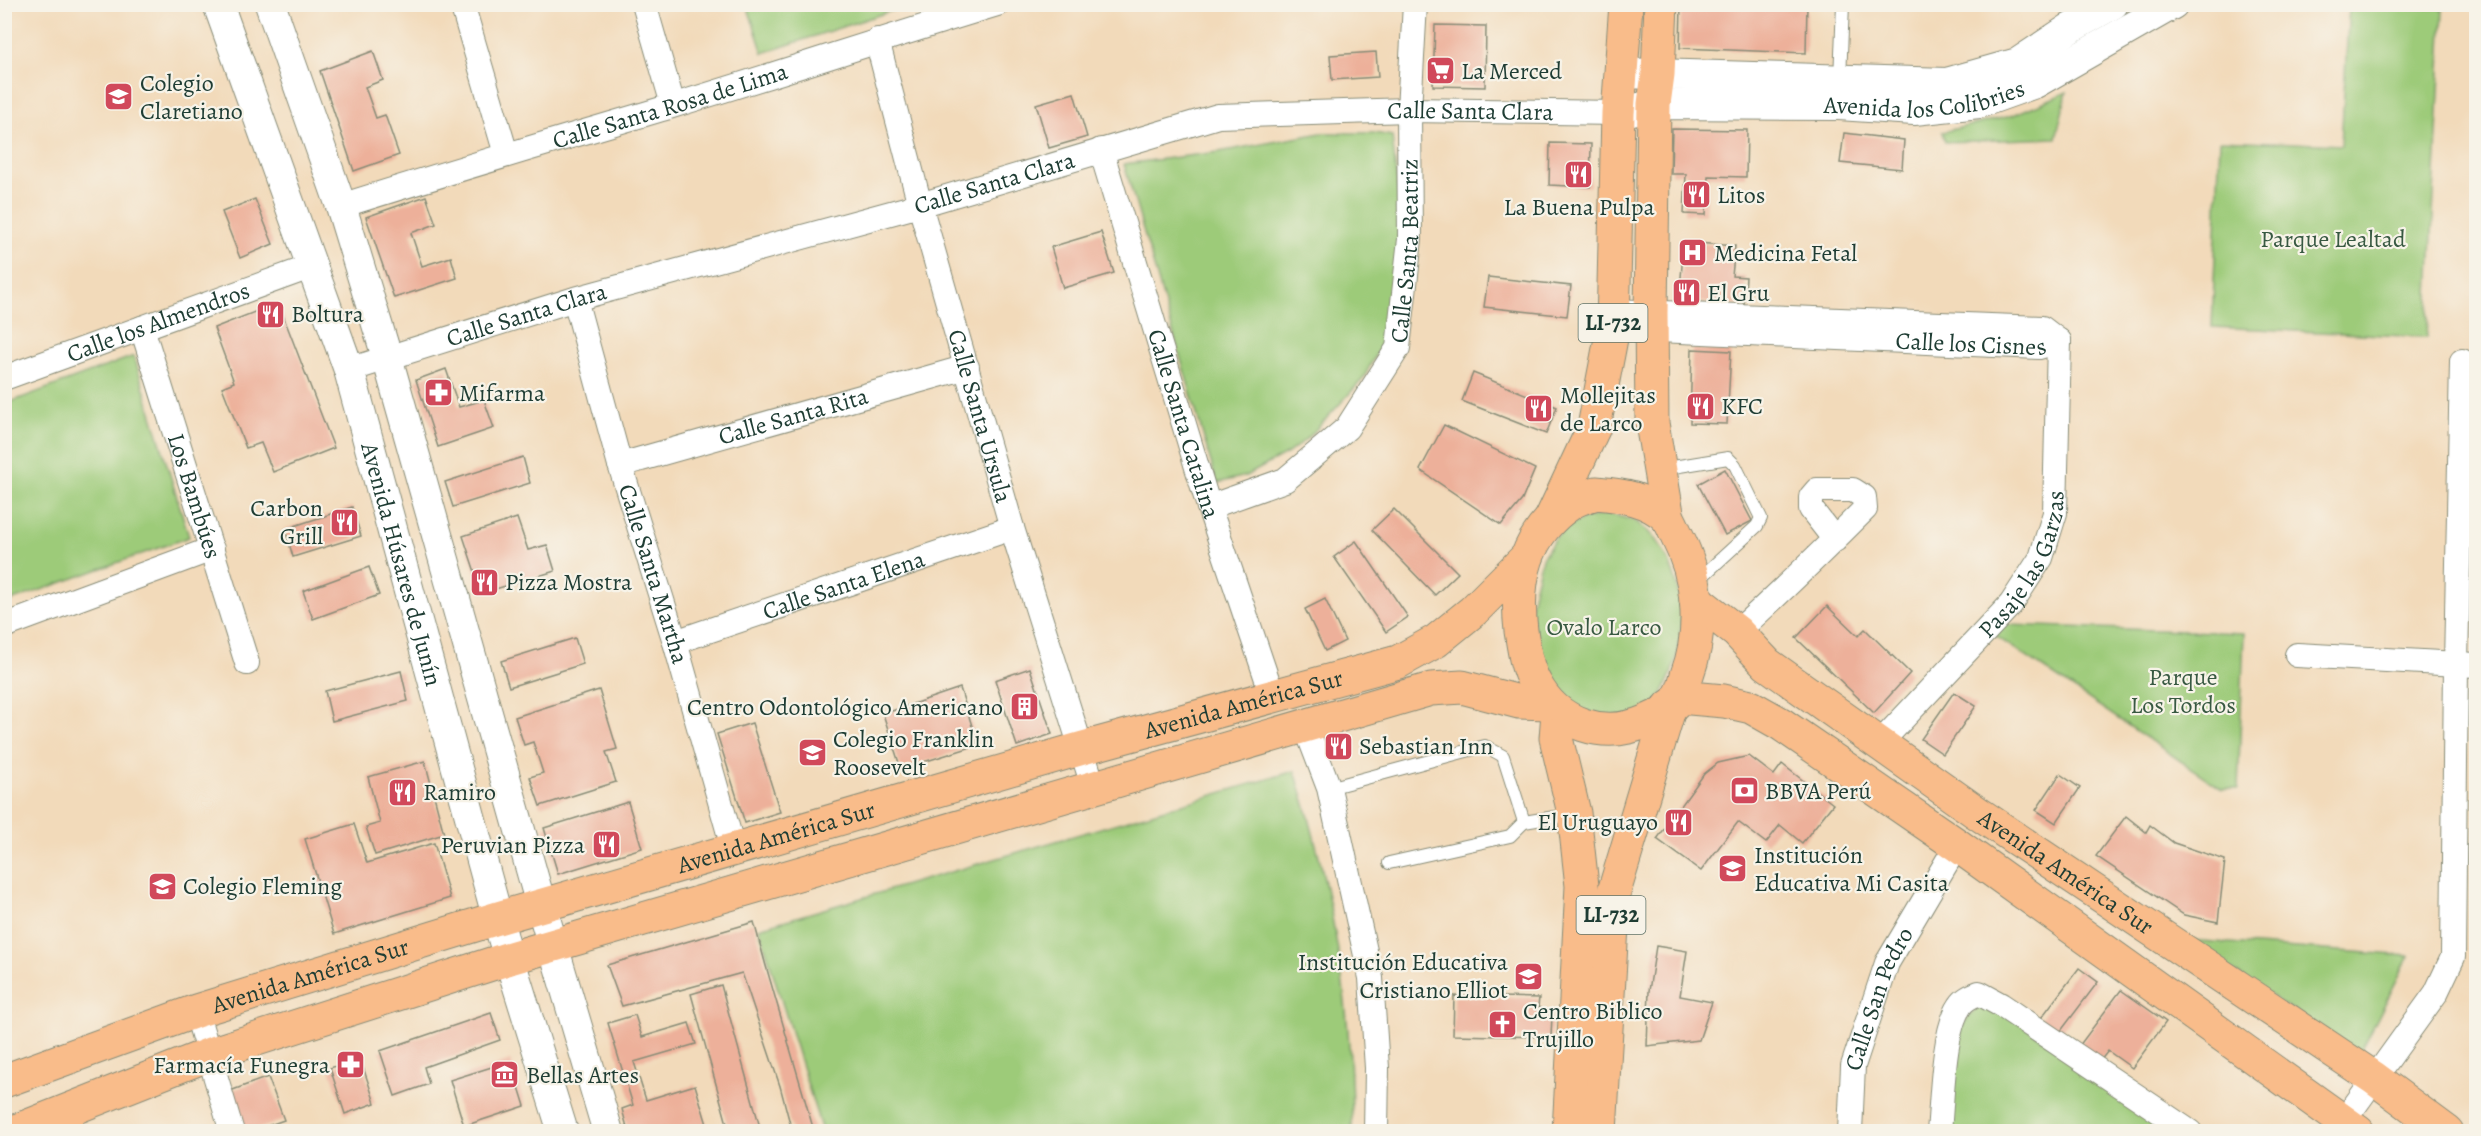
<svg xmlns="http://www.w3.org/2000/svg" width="2481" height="1136" font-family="Alegreya,serif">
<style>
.green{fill:#9dcb79;stroke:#5e8456;stroke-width:1.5}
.building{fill:#edb09a}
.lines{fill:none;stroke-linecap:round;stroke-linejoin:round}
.service-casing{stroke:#888c77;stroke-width:14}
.minor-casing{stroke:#888c77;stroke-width:26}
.tertiary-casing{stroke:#888c77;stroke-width:32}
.primary-casing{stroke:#888c77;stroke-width:35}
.service{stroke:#fff;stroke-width:12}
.minor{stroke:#fff;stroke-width:24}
.tertiary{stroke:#fff;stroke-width:30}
.primary{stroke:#f9bc8a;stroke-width:33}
.labels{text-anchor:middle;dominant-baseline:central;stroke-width:4.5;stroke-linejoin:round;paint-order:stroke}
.shield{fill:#f7f3e8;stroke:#60746a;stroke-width:1.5}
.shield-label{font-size:22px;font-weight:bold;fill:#1f3d34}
.poi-label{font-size:24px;fill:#1f3d34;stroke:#f7f3e8;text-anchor:start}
.street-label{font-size:24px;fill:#1f3d34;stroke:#f7f3e8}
.park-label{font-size:24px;fill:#385942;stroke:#f7f3e8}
</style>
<rect width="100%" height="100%" fill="#f7f3e8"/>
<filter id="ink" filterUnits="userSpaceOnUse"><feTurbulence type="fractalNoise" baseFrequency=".0167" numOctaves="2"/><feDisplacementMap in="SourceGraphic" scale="12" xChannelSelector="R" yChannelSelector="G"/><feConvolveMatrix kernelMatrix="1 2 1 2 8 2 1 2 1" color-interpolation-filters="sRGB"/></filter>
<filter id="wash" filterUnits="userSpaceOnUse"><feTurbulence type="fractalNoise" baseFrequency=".008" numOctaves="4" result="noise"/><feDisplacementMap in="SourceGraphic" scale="24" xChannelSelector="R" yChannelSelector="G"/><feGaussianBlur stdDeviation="1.35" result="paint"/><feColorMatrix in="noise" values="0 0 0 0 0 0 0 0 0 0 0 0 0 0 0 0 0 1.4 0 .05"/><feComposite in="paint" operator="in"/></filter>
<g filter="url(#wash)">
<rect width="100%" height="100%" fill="#f2daba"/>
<!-- green -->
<g class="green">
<path d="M909 5 763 53 747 5V4Z"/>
<path d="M2349 6 2443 9 2427 337 2212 327 2220 140 2341 145Z"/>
<path d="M2067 92 2056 138 1945 142 1942 132 2011 116Z"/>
<path d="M1321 133H1374L1392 136 1404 250 1384 339 1363 379 1310 436 1288 453 1246 476 1217 483 1124 164 1219 152Z"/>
<path d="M134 356 189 537 5 603V404Z"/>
<path d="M1607 514C1617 516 1630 518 1638 523 1693 563 1692 659 1652 708 1646 715 1636 720 1629 724L1550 702 1530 608 1542 558 1554 540 1566 527 1586 518Z"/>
<path d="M1978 624 2244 633 2238 789H2222Z"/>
<path d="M1295 771C1332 886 1353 1011 1352 1131H822L759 928Z"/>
<path d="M2187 940 2409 956 2359 1055Z"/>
<path d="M1985 1000 2184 1132H1949L1954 1039 1968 1017Z"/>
</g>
<g id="blocks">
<!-- building -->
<g class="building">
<path d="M1681 4H1807L1806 53 1680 48Z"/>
<path d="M1435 25 1486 26 1485 87 1433 86Z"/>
<path d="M373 51 383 80 365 87 376 118 385 115 399 155 354 171 320 71Z"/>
<path d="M1376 52 1378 77 1332 80 1330 55Z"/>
<path d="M1074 93 1087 137 1049 148 1036 104Z"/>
<path d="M1672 129 1747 130 1746 177 1708 176 1706 215 1684 214 1686 174H1671Z"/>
<path d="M1844 133 1904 140 1902 169 1840 163Z"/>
<path d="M1550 143 1591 144 1590 187 1549 185Z"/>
<path d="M426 196 436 224 411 233 422 266 451 257 457 278 394 298 366 217Z"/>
<path d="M255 199 273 244 240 258 222 212Z"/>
<path d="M1101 232 1114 273 1063 288 1051 247Z"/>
<path d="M1684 242 1735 246 1732 276 1746 277 1744 305 1679 301Z"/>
<path d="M1488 277 1571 286 1567 316 1484 307Z"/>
<path d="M270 306 281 310 334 448 273 472 261 443 246 448 222 387 234 382 214 328Z"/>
<path d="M1692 349 1731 351 1727 424 1690 423Z"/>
<path d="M446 369 459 407 484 400 494 428 438 447 416 380Z"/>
<path d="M1473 373 1557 407 1546 434 1462 401Z"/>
<path d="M1444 425 1535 469 1522 500 1501 525 1420 470Z"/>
<path d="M523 457 530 483 453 507 445 482Z"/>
<path d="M1725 469 1752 521 1725 535 1698 484Z"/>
<path d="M352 507 361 536 293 557 285 529Z"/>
<path d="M1394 509 1458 573 1435 595 1372 530Z"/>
<path d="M517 518 528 550 547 545 555 571 482 593 463 536Z"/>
<path d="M1356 541 1408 617 1386 632 1334 557Z"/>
<path d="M369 567 379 595 313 619 303 591Z"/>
<path d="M1325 599 1345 641 1325 651 1305 609Z"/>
<path d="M1827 606 1858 636 1865 629 1910 673 1874 713 1796 638Z"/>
<path d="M575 638 583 664 509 687 501 661Z"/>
<path d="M1030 668 1052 734 1017 746 995 680Z"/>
<path d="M401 671 408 701 332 721 325 691Z"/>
<path d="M960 688 978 745 901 769 883 714Z"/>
<path d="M599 690 617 749 606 752 616 782 540 806 530 777 543 773 533 742 524 745 515 717Z"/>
<path d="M1954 692 1976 706 1943 754 1921 739Z"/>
<path d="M752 723 780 812 745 823 717 734Z"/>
<path d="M1749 756 1774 775 1782 764 1833 804 1802 843 1780 825 1766 843 1738 822 1701 871 1657 839 1704 774 1718 763Z"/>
<path d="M425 761 444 834 375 855 366 827 380 823 368 777Z"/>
<path d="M2060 774 2080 788 2056 823 2036 810Z"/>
<path d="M628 802 642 848 558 874 544 828Z"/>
<path d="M2126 816 2146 832 2150 825 2174 843 2225 860 2218 922 2184 915 2096 856Z"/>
<path d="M354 824 367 863 434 843 450 898 334 934 305 839Z"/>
<path d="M754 922 766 966 814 1131H792L780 1086 742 973 622 1006 607 965Z"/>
<path d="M1656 946 1687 951 1680 996 1712 1002 1699 1040 1647 1046 1649 991Z"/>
<path d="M2079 968 2098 982 2057 1036 2038 1022Z"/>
<path d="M721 985 761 1131H729L691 994Z"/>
<path d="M2121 990 2166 1022 2132 1068 2108 1051 2100 1061 2079 1046Z"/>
<path d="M1454 996 1539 998 1538 1007 1552 1015 1551 1037 1453 1035Z"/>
<path d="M491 1013 500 1040 424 1067 429 1084 395 1096 380 1051Z"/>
<path d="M635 1015 642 1037 689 1023 696 1044 634 1062 646 1100 695 1085 709 1131H628L622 1109 633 1105 608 1023Z"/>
<path d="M360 1058 375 1103 345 1114 330 1068Z"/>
<path d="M511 1061 525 1106 464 1126 450 1080Z"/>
<path d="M268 1077 284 1120 253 1131H242L230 1091Z"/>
</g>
</g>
</g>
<g filter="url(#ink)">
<use href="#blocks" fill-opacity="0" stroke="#888c77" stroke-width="1.5"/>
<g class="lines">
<defs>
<g id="service">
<path d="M1840 79 1843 4"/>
<path d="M1661 469 1728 458 1735 465 1761 518 1757 526 1696 582"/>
<path d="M1329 788 1485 746 1503 756 1524 822 1510 836 1389 863"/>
<path d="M1524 822 1573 814"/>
</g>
<g id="minor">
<path d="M462 4 506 154"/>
<path d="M644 4 673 105"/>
<path id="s1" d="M877 40 920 205 1012 528 1094 789"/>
<path id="s2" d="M1101 150 1209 507 1273 697"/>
<path id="s3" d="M341 206C451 171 561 139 672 106 781 73 888 37 997 4"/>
<path id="s4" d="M575 299 620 465 675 642 734 851"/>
<path d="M1613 311 2042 328 2059 341"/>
<path id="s5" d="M142 328 247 663"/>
<path id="s6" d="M1613 328 2039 347 2059 341"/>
<path id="s7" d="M349 370 575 299 920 205 1218 116 1409 110 1618 113"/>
<path id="s8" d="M4 378 310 267"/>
<path id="s9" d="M620 465 967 367"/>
<path id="s10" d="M1209 507 1285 480 1347 428 1398 348 1410 239 1409 110 1415 4"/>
<path d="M4 626 212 549"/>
<path d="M1737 632C1781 592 1823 551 1865 509L1864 497 1853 490H1817L1811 497V509L1835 540"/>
<path id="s11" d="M675 642 1012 528"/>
<path d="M2297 655 2476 665"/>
<path d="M1305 725 1329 788 1371 978 1377 1068 1376 1132"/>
<path id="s12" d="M1879 744 2011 604 2041 558 2055 513 2059 341"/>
<path d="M196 1011 232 1132"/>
<path d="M2343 1122 2436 993 2453 957 2456 665 2462 361"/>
<path id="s13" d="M1850 1132 1853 1066 1887 963 1957 845"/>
<path d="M1939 1132C1942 1101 1943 1030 1960 1006 1965 998 1972 996 1979 993L2001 1005 2190 1132"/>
</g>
<g id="tertiary">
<path id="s14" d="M218 4 349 370 503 938 563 1132"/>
<path d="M270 4 341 206 387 357 541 905 608 1132"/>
<path d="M1621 73 1947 83 2018 63 2069 29 2113 4"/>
<path id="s15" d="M1632 110 1654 104 1839 105 1914 110 1979 103 2035 83 2173 4"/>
</g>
<g id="primary">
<path d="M1661 4 1658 74 1654 104 1651 313 1652 423 1668 519"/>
<path d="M1596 493C1621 495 1649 499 1668 518 1671 522 1674 530 1676 534 1699 578 1704 629 1687 675 1685 682 1683 691 1679 697 1673 707 1658 717 1647 721 1604 740 1557 725 1535 683 1526 667 1524 649 1521 631 1515 579 1525 534 1571 503 1578 498 1588 496 1596 493Z"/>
<path d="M1551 519 1594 427 1613 328 1618 113 1626 4"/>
<path id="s16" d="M1696 600 1737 632 1767 664 1976 812 2374 1078 2447 1132"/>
<path d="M1679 697 1724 701 1751 707 1781 724 1957 845 2358 1132"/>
<path d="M1558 712 1556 738 1574 813 1582 886 1569 1132"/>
<path id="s17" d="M4 1081 196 1011 498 918 1083 748 1398 662 1436 641 1473 611 1525 559"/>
<path d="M13 1132 210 1054 510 958 1431 689 1462 687 1519 702 1547 703"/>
<path d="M1600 1132 1614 892 1670 706"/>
</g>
</defs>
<!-- service casing -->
<use href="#service" class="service-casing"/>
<!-- minor casing -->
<use href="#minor" class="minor-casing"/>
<!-- tertiary casing -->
<use href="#tertiary" class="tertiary-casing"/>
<!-- primary casing -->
<use href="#primary" class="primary-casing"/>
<!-- service -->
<use href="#service" class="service"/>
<!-- minor -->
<use href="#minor" class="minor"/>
<!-- tertiary -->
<use href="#tertiary" class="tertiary"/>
<!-- primary -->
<use href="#primary" class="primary"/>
</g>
</g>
<!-- icons -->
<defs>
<symbol id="supermarket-square" viewBox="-11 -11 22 22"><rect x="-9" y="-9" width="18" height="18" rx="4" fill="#d1495b" stroke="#f7f3e8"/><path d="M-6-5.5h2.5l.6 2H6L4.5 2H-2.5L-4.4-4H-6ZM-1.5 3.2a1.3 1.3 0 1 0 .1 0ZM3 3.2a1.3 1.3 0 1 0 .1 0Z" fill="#fff"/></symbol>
<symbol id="school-square" viewBox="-11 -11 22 22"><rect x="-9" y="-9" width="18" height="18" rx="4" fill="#d1495b" stroke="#f7f3e8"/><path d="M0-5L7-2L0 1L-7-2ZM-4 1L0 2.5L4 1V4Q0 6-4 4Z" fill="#fff"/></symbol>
<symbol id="restaurant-square" viewBox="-11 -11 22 22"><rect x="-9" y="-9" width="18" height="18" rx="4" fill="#d1495b" stroke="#f7f3e8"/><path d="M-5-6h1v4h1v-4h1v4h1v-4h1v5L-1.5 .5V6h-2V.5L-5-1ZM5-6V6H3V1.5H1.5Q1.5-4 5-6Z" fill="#fff"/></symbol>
<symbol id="hospital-square" viewBox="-11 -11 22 22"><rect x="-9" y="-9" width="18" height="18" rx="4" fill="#d1495b" stroke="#f7f3e8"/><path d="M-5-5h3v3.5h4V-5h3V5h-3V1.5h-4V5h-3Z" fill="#fff"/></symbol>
<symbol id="pharmacy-square" viewBox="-11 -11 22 22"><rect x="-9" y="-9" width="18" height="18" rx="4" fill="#d1495b" stroke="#f7f3e8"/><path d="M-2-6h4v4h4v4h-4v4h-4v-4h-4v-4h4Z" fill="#fff"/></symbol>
<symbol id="building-square" viewBox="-11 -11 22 22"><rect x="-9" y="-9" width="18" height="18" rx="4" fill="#d1495b" stroke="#f7f3e8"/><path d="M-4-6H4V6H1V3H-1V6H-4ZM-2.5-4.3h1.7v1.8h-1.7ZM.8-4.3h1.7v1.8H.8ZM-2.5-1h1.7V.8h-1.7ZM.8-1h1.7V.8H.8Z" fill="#fff"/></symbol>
<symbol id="bank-square" viewBox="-11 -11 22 22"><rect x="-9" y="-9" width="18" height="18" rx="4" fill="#d1495b" stroke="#f7f3e8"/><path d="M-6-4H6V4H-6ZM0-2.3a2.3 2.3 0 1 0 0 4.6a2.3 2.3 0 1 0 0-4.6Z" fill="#fff"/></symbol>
<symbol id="church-square" viewBox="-11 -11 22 22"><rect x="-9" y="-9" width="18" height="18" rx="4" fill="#d1495b" stroke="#f7f3e8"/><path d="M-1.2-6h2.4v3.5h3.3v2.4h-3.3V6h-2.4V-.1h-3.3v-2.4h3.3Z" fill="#fff"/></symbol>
<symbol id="museum-square" viewBox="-11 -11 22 22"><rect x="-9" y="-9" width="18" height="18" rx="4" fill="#d1495b" stroke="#f7f3e8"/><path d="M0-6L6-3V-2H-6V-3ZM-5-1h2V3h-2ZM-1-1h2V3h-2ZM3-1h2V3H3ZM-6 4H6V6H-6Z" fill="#fff"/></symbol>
</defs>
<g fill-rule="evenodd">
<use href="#supermarket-square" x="1424" y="54" width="33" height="33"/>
<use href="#school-square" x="102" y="80" width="33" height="33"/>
<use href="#restaurant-square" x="1562" y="158" width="33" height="33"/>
<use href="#restaurant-square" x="1680" y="178" width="33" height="33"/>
<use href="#hospital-square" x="1676" y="236" width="33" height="33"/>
<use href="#restaurant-square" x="1670" y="276" width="33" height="33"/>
<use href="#restaurant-square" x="254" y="298" width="33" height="33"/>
<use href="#pharmacy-square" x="422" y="376" width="33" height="33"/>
<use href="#restaurant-square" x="1684" y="390" width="33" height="33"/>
<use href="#restaurant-square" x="1522" y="392" width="33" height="33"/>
<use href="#restaurant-square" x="328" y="506" width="33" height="33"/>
<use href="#restaurant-square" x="468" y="566" width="33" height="33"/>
<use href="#building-square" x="1008" y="690" width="33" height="33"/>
<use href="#restaurant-square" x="1322" y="730" width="33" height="33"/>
<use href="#school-square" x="796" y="736" width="33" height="33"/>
<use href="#bank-square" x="1728" y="774" width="33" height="33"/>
<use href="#restaurant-square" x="386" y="776" width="33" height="33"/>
<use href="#restaurant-square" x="1662" y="806" width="33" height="33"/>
<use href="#restaurant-square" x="590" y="828" width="33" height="33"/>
<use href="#school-square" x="1716" y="852" width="33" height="33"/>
<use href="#school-square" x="146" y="870" width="33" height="33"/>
<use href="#school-square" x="1512" y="960" width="33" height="33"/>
<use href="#church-square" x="1486" y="1008" width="33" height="33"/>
<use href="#pharmacy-square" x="334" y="1048" width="33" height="33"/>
<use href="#museum-square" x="488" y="1058" width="33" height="33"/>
</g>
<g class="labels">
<!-- shield labels -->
<g class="shield">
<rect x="1578.5" y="304" width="69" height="38" rx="4.5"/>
<rect x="1576.5" y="896" width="69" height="38" rx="4.5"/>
</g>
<g class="shield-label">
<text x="1613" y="323">LI-732</text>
<text x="1611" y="915">LI-732</text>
</g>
<!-- poi labels -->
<g class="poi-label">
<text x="1461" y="71">La Merced</text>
<text x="140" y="83">Colegio<tspan x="140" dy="28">Claretiano</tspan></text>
<text x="1717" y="195">Litos</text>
<text x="1579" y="207" text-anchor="middle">La Buena Pulpa</text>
<text x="1714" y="253">Medicina Fetal</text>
<text x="1707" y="293">El Gru</text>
<text x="291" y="314">Boltura</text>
<text x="459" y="393">Mifarma</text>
<text x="1560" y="395">Mollejitas<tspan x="1560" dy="28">de Larco</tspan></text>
<text x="1721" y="406">KFC</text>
<text x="323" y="508" text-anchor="end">Carbon<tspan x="323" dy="28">Grill</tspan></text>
<text x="505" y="582">Pizza Mostra</text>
<text x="1003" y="707" text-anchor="end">Centro Odontológico Americano</text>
<text x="833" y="739">Colegio Franklin<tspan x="833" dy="28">Roosevelt</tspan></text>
<text x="1359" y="746">Sebastian Inn</text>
<text x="1765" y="791">BBVA Perú</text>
<text x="423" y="792">Ramiro</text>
<text x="1658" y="822" text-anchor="end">El Uruguayo</text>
<text x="585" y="845" text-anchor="end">Peruvian Pizza</text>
<text x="1754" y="855">Institución<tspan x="1754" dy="28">Educativa Mi Casita</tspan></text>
<text x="183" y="886">Colegio Fleming</text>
<text x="1508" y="962" text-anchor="end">Institución Educativa<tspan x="1508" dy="28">Cristiano Elliot</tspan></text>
<text x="1523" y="1011">Centro Biblico<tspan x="1523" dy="28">Trujillo</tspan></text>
<text x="330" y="1065" text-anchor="end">Farmacía Funegra</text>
<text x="526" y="1075">Bellas Artes</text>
</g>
<!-- street labels -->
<g class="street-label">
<text stroke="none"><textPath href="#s15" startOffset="294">Avenida los Colibries</textPath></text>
<text stroke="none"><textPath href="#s3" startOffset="344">Calle Santa Rosa de Lima</textPath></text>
<text stroke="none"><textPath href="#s7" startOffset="1158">Calle Santa Clara</textPath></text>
<text stroke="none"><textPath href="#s7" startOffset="672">Calle Santa Clara</textPath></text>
<text stroke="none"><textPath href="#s10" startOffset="354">Calle Santa Beatriz</textPath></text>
<text stroke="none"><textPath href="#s7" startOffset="186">Calle Santa Clara</textPath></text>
<text stroke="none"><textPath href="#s8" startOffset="164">Calle los Almendros</textPath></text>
<text stroke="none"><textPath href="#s6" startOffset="358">Calle los Cisnes</textPath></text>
<text stroke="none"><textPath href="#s9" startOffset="180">Calle Santa Rita</textPath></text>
<text stroke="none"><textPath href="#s1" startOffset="390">Calle Santa Ursula</textPath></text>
<text stroke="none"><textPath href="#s2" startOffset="286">Calle Santa Catalina</textPath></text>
<text stroke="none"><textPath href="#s5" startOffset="176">Los Bambúes</textPath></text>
<text stroke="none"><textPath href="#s12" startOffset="234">Pasaje las Garzas</textPath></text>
<text stroke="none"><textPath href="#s14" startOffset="590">Avenida Húsares de Junín</textPath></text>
<text stroke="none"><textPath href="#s4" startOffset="286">Calle Santa Martha</textPath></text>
<text stroke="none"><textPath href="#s11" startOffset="178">Calle Santa Elena</textPath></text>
<text stroke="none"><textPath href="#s17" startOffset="1296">Avenida América Sur</textPath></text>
<text stroke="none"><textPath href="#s17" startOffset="810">Avenida América Sur</textPath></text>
<text stroke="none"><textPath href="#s16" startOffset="460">Avenida América Sur</textPath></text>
<text stroke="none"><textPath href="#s17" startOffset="324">Avenida América Sur</textPath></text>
<text stroke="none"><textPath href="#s13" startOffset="138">Calle San Pedro</textPath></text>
</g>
<!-- park labels -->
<g class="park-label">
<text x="2333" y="239">Parque Lealtad</text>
<text x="1604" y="627">Ovalo Larco</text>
<text x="2183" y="677">Parque<tspan x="2183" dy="28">Los Tordos</tspan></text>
</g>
</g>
<!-- margin -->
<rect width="2481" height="1136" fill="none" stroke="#f7f3e8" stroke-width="24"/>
</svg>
